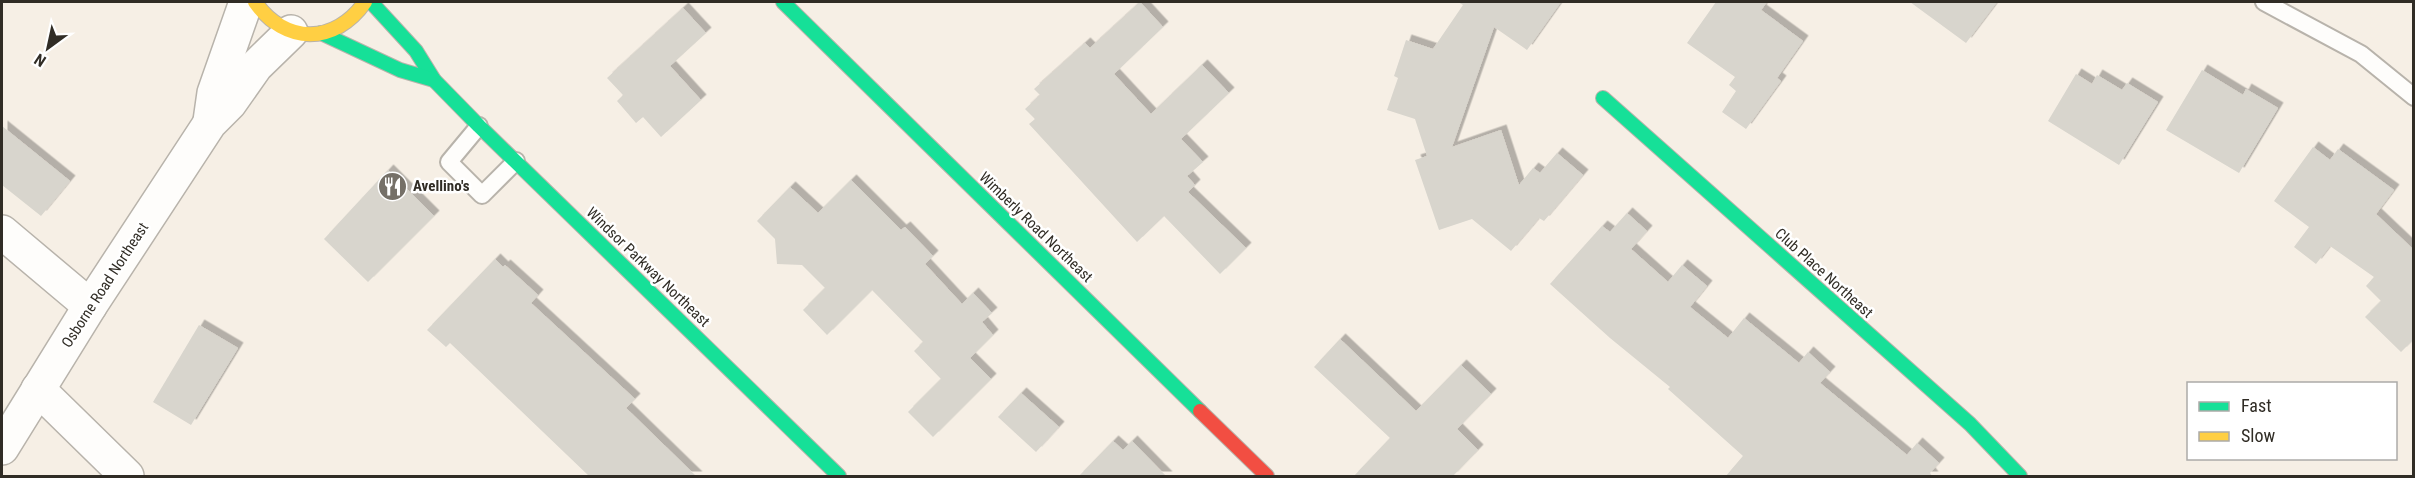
<svg xmlns="http://www.w3.org/2000/svg" width="2415" height="478" font-family="'Roboto Condensed',sans-serif">
<style>
.building{fill:#d8d5cd;filter:url(#shadow)}
.lines{fill:none;stroke-linecap:round;stroke-linejoin:round}
.lane-casing{stroke:#b8b3ab;stroke-width:20}
.street-casing{stroke:#b8b3ab;stroke-width:36}
.fast-casing{stroke:#b8b3ab;stroke-width:16}
.slow-casing{stroke:#b8b3ab;stroke-width:16}
.jam-casing{stroke:#b8b3ab;stroke-width:16}
.lane{stroke:#fefdfb;stroke-width:16}
.street{stroke:#fefdfb;stroke-width:33}
.fast{stroke:#16e098;stroke-width:14}
.slow{stroke:#ffcf43;stroke-width:14}
.jam{stroke:#f24e42;stroke-width:14}
.labels{text-anchor:middle;dominant-baseline:central;stroke-width:5;stroke-linejoin:round;paint-order:stroke}
.poi-label{font-size:15px;font-weight:bold;fill:#302c25;stroke:#fff;text-anchor:start}
.street-label{font-size:15px;fill:#302c25;stroke:#fff}
</style>
<defs>
<filter id="shadow"><feDropShadow dx="5.5" dy="-5.5" stdDeviation="0" flood-color="#0004"/></filter>
</defs>
<rect width="100%" height="100%" fill="#f6efe5"/>
<!-- building -->
<g class="building">
<path d="M1140 2 1163 27 1114 74 1151 114 1202 65 1229 93 1181 139 1203 162 1187 176 1195 185 1188 192 1246 248 1220 274 1164 216 1137 242 1029 124 1035 119 1025 109 1040 95 1034 89 1085 43 1090 48Z"/>
<path d="M1458 2H1561L1527 50 1494 27 1452 147 1501 130 1519 185 1533 168 1540 173 1557 153 1583 175 1544 221 1539 218 1511 251 1472 219 1439 230 1415 160 1427 156 1415 119 1387 110 1398 78 1394 76 1406 40 1433 49 1463 5Z"/>
<path d="M1716 2H1767L1761 10 1803 41 1777 78 1781 81 1746 129 1722 112 1736 91 1729 85 1735 77 1687 43Z"/>
<path d="M1910 2H1997L1966 43Z"/>
<path d="M683 8 706 33 670 66 701 100 661 137 643 117 636 123 617 101 623 95 607 78Z"/>
<path d="M2202 70 2243 95 2246 89 2278 108 2239 173 2166 130Z"/>
<path d="M2076 74 2092 84 2097 75 2122 90 2127 83 2158 102 2119 165 2048 121Z"/>
<path d="M2 126 70 181 41 216 2 185Z"/>
<path d="M2313 147 2330 160 2338 149 2394 190 2376 214 2414 250V339L2401 352 2365 317 2381 301 2366 286 2374 277 2330 246 2316 264 2294 247 2309 227 2274 201Z"/>
<path d="M388 170 434 216 368 282 324 239Z"/>
<path d="M851 180 901 230 905 227 933 256 925 264 962 304 973 293 992 313 982 322 993 335 970 358 991 379 933 437 908 412 941 379 914 351 923 342 872 290 827 335 803 310 825 288 802 265 777 264 775 239 757 221 790 187 818 213Z"/>
<path d="M1627 213 1647 231 1631 249 1668 282 1682 265 1707 286 1690 307 1728 338 1744 318 1799 363 1808 352 1830 372 1820 383 1907 455 1917 443 1939 463 1930 473 1933 477H1725L1743 456 1668 389 1670 387 1610 338 1550 284 1602 226 1610 232Z"/>
<path d="M495 259 503 267 505 265 538 295 531 303 635 399 626 408 697 477H590L450 343 446 347 427 330Z"/>
<path d="M199 325 238 348 191 425 153 402Z"/>
<path d="M1340 339 1416 411 1461 365 1491 394 1457 429 1478 450 1452 477H1353L1390 438 1314 367Z"/>
<path d="M1021 393 1059 427 1036 452 998 417Z"/>
<path d="M1113 441 1123 450 1132 441 1167 477H1078Z"/>
</g>
<g class="lines">
<defs>
<g id="lane">
<path d="M2264 2 2361 54 2414 97"/>
<path d="M479 126 449 162 482 195 516 161"/>
</g>
<g id="street">
<path d="M210 121 214 93 246 2"/>
<path d="M2 232 90 306"/>
<path d="M38 389 127 476"/>
<path d="M2 448 90 306 210 123 230 103 256 66 291 32"/>
</g>
<g id="fast">
<path d="M371 2 416 51 434 80 479 126 839 476"/>
<path d="M783 2 1200 411"/>
<path d="M321 33 400 70 434 80"/>
<path d="M1603 98 1970 424 2020 476"/>
</g>
<path id="slow" d="M255 2C285 45 335 45 365 2"/>
<path id="jam" d="M1200 411 1267 476"/>
</defs>
<!-- lane casing -->
<use href="#lane" class="lane-casing"/>
<!-- street casing -->
<use href="#street" class="street-casing"/>
<!-- fast casing -->
<use href="#fast" class="fast-casing"/>
<!-- slow casing -->
<use href="#slow" class="slow-casing"/>
<!-- jam casing -->
<use href="#jam" class="jam-casing"/>
<!-- lane -->
<use href="#lane" class="lane"/>
<!-- street -->
<use href="#street" class="street"/>
<!-- fast -->
<use href="#fast" class="fast"/>
<!-- slow -->
<use href="#slow" class="slow"/>
<!-- jam -->
<use href="#jam" class="jam"/>
</g>
<!-- icons -->
<defs>
<symbol id="restaurant-disc" viewBox="-11 -11 22 22"><circle r="9.5" fill="#757068" stroke="#fff"/><path d="M-5-6h1v4h1v-4h1v4h1v-4h1v5L-1.5 .5V6h-2V.5L-5-1ZM5-6V6H3V1.5H1.5Q1.5-4 5-6Z" fill="#fff"/></symbol>
</defs>
<g fill-rule="evenodd">
<use href="#restaurant-disc" x="376" y="170" width="33" height="33"/>
</g>
<g class="labels">
<!-- poi labels -->
<g class="poi-label">
<text x="413" y="186">Avellino's</text>
</g>
<!-- street labels -->
<g class="street-label">
<text transform="translate(1036 227) rotate(44)">Wimberly Road Northeast</text>
<text transform="translate(648 267) rotate(44)">Windsor Parkway Northeast</text>
<text transform="translate(1824 273) rotate(42)">Club Place Northeast</text>
<text transform="translate(105 285) rotate(-57)">Osborne Road Northeast</text>
</g>
</g>
<!-- border -->
<rect width="2415" height="478" fill="none" stroke="#302c25" stroke-width="6"/>
<!-- legend -->
<rect x="2187" y="382" width="210" height="78" fill="#ffffff" stroke="#acaba8" stroke-width="1.5"/>
<rect x="2199" y="402" width="30" height="9" fill="#16e098" stroke="#acaba8" stroke-width="1.5"/>
<text x="2241" y="412" font-size="18" fill="#302c25">Fast</text>
<rect x="2199" y="432" width="30" height="9" fill="#ffcf43" stroke="#acaba8" stroke-width="1.5"/>
<text x="2241" y="442" font-size="18" fill="#302c25">Slow</text>
<!-- north arrow -->
<g transform="translate(48 48) rotate(213)" stroke="#ffffff" stroke-width="4.5" paint-order="stroke">
<path d="M0-4.5L10 22L0 15L-10 22Z" fill="#302c25"/>
<text y="-9" font-size="16" font-weight="bold" text-anchor="middle" fill="#302c25">N</text>
</g>
</svg>
